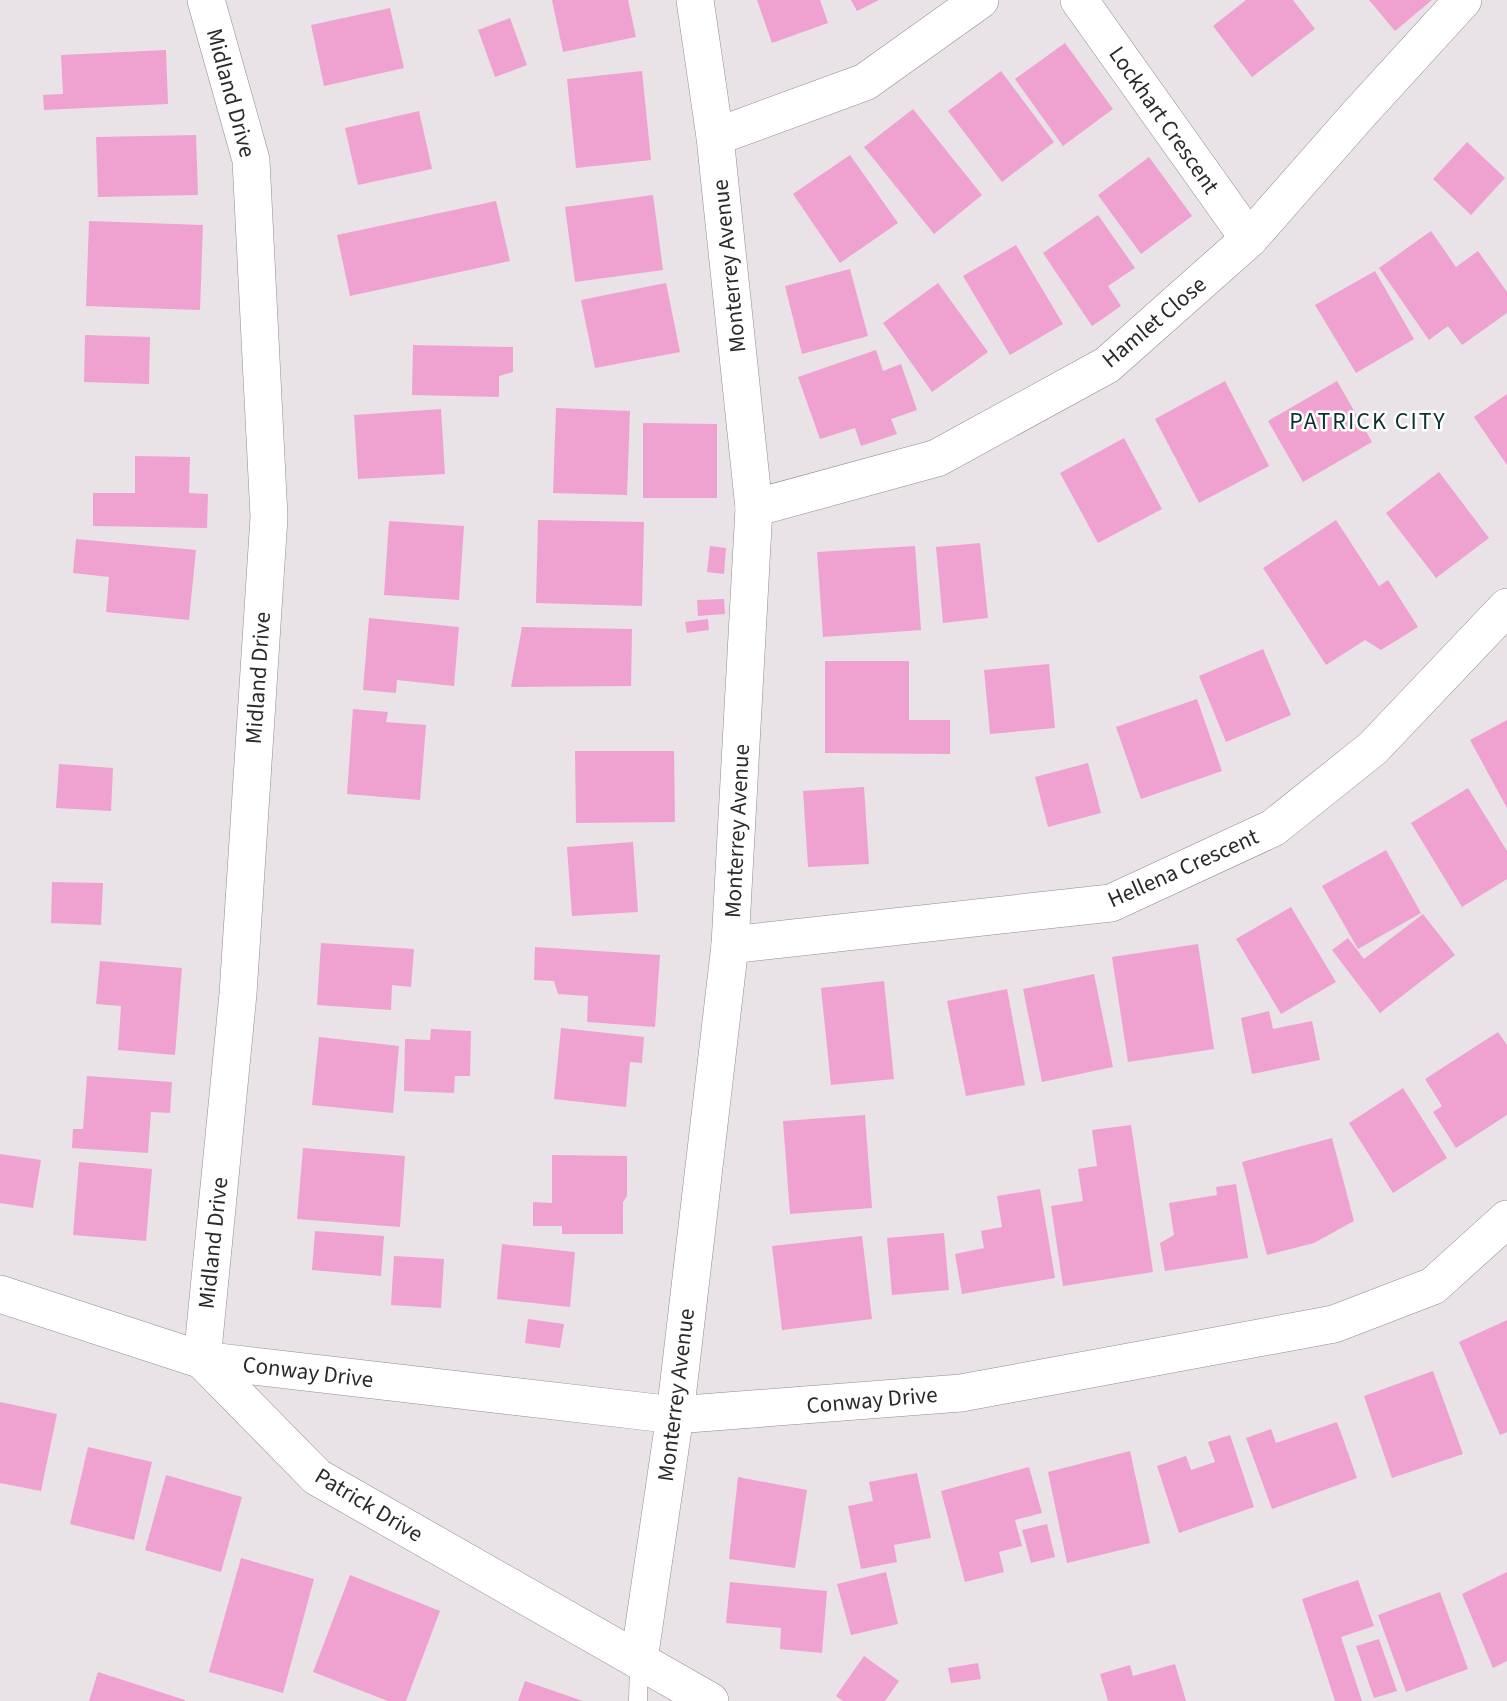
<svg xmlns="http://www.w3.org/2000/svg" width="1507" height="1701" font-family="'Source Sans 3',sans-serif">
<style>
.building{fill:#efa2d0}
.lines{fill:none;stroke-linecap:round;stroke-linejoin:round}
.lane-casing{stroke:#928c8f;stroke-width:19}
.street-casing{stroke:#928c8f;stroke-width:38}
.lane{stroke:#fff;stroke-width:18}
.street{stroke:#fff;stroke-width:37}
.labels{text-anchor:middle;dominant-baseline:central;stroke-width:5;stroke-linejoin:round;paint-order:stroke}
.street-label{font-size:23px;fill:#2c292b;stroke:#fff}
.neighbourhood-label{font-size:24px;letter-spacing:2px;fill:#0c302f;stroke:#fff}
</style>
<rect width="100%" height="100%" fill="#e9e2e6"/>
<!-- building -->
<g class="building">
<path d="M552 0H628L636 37 563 52Z"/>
<path d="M757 0H820L828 23 772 43Z"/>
<path d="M851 0H879L857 11Z"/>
<path d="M1246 0H1293L1315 29 1252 77 1213 26Z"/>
<path d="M1369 0H1432L1395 31Z"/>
<path d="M390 8 404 68 324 86 311 25Z"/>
<path d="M510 18 527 65 495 77 478 30Z"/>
<path d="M1065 43 1113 109 1063 146 1015 79Z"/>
<path d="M166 50 168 104 44 110 43 95 63 94 61 55Z"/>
<path d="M642 71 651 160 576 168 567 79Z"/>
<path d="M1001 71 1054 142 1002 182 948 111Z"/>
<path d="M913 109 982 195 934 234 864 147Z"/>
<path d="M419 111 432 169 358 185 345 128Z"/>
<path d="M196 135 198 195 98 197 96 137Z"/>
<path d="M1467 142 1505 178 1471 215 1433 179Z"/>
<path d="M850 155 898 223 840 263 793 194Z"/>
<path d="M1149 157 1192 216 1141 254 1098 195Z"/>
<path d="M653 195 663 270 575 282 565 207Z"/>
<path d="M496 201 510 261 350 296 337 235Z"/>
<path d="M1098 215 1135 268 1108 286 1121 306 1092 326 1043 253Z"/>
<path d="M89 221 203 225 200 310 86 306Z"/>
<path d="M1431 231 1456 267 1478 251 1507 292V313L1462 345 1448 326 1429 340 1379 268Z"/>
<path d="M1016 245 1063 324 1010 355 963 276Z"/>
<path d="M850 269 868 336 802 354 785 286Z"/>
<path d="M1375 271 1414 339 1356 373 1315 305Z"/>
<path d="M666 283 680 352 595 368 581 300Z"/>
<path d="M938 283 988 352 932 392 883 323Z"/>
<path d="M85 335 150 337 149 384 84 382Z"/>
<path d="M413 345 513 347V372L499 376V397L412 395Z"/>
<path d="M876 350 883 371 901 364 917 410 891 419 897 434 861 446 855 428 820 439 798 377Z"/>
<path d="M1225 381 1269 466 1199 503 1155 419Z"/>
<path d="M1337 381 1372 442 1303 482 1268 421Z"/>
<path d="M1507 394V465L1474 417Z"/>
<path d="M556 408 630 411 627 495 553 493Z"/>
<path d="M441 409 445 474 358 479 354 415Z"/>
<path d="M643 423 717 424V498H643Z"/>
<path d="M1124 438 1162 509 1098 543 1060 473Z"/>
<path d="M135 456 190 457 189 493 208 494 207 528 93 526V493H135Z"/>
<path d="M1439 472 1489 538 1436 578 1386 513Z"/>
<path d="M538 520 644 522 642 606 536 603Z"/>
<path d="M1336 520 1379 586 1388 580 1418 627 1381 650 1365 640 1326 665 1263 568Z"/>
<path d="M389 521 464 526 459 600 384 595Z"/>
<path d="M76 539 196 550 189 620 106 612 109 577 73 573Z"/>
<path d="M980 543 988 618 943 623 936 547Z"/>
<path d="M710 546 726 548 724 574 707 572Z"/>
<path d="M915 546 921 630 823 637 817 552Z"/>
<path d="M724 599 725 614 698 616 697 600Z"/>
<path d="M369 618 459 627 454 686 397 680 396 693 363 690Z"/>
<path d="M708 619 709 630 687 633 685 622Z"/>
<path d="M522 627 632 629 631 686 511 687Z"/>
<path d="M1263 649 1291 715 1226 742 1199 676Z"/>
<path d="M825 661H909V720H950V754L825 753Z"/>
<path d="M1049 664 1055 728 990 734 984 670Z"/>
<path d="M1197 699 1222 771 1141 799 1116 727Z"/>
<path d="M353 709 388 712 386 722 426 725 420 800 347 794Z"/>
<path d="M1507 720V808L1470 740Z"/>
<path d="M575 751H674L675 822 576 823Z"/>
<path d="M1088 763 1101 813 1048 827 1035 777Z"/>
<path d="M59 764 113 768 111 811 56 808Z"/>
<path d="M864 787 869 864 808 867 803 791Z"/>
<path d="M1468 788 1507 851V879L1462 907 1411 823Z"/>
<path d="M633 842 638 912 572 916 567 847Z"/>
<path d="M1386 850 1421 913 1358 949 1322 886Z"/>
<path d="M52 882 103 883 101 925 51 923Z"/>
<path d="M1291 907 1336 982 1281 1014 1236 939Z"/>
<path d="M1423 914 1455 955 1380 1013 1332 950 1348 938 1364 959Z"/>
<path d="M321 943 414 949 411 987 392 985 391 1010 317 1005Z"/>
<path d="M1198 944 1214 1049 1128 1062 1112 957Z"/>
<path d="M535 947 660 955 655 1027 587 1022 588 996 558 994 554 981 534 980Z"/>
<path d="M100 961 182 968 175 1055 118 1050 121 1006 96 1004Z"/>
<path d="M1094 974 1113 1067 1042 1082 1023 989Z"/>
<path d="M884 981 894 1079 831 1085 821 988Z"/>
<path d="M1007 989 1025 1085 966 1096 947 1001Z"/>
<path d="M1269 1011 1273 1029 1312 1021 1320 1060 1252 1074 1241 1018Z"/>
<path d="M561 1028 644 1037 642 1063 630 1062 626 1107 554 1099Z"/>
<path d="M431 1029 471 1031 470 1076H455L454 1093 404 1091 405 1039 430 1040Z"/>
<path d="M1498 1032 1507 1045V1115L1456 1148 1433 1112 1442 1106 1425 1079Z"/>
<path d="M319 1037 399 1046 393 1113 312 1105Z"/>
<path d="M87 1076 172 1082 170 1113 151 1112 148 1153 72 1148 73 1129H83Z"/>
<path d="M1403 1088 1447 1158 1393 1193 1349 1123Z"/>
<path d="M865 1115 872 1208 790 1214 783 1121Z"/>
<path d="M1131 1125 1153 1272 1063 1286 1051 1206 1083 1201 1078 1169 1097 1166 1092 1130Z"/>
<path d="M1332 1138 1354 1221 1314 1243 1267 1255 1242 1162Z"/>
<path d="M303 1148 405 1156 400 1227 297 1219Z"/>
<path d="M0 1154 41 1160 33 1208 0 1203Z"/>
<path d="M552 1155 627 1156V1196L623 1202V1234H562V1226H533V1202L552 1203Z"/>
<path d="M79 1162 152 1169 146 1241 73 1235Z"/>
<path d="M1236 1184 1248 1258 1165 1271 1160 1243 1174 1235 1169 1203 1217 1195 1216 1187Z"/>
<path d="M1040 1189 1055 1278 962 1294 955 1254 984 1248 981 1231 1002 1227 997 1196Z"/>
<path d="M315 1231 384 1236 381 1276 312 1270Z"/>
<path d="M944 1233 949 1290 892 1295 887 1238Z"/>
<path d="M862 1236 872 1319 782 1330 772 1246Z"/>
<path d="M502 1244 575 1252 570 1307 497 1299Z"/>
<path d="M394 1256 444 1259 441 1308 391 1305Z"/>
<path d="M528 1319 564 1324 560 1348 525 1343Z"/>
<path d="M1507 1320V1432L1500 1435 1459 1342Z"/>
<path d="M1433 1371 1463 1454 1392 1478 1364 1396Z"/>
<path d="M0 1402 57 1414 41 1491 0 1483Z"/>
<path d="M1337 1422 1357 1478 1272 1509 1246 1438 1271 1429 1276 1443Z"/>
<path d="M1230 1435 1254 1507 1179 1533 1157 1466 1186 1456 1191 1470 1215 1462 1208 1442Z"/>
<path d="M88 1447 152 1462 134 1540 70 1524Z"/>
<path d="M1130 1451 1150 1543 1067 1563 1048 1472Z"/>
<path d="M1029 1467 1042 1513 1015 1520 1022 1546 999 1552 1004 1572 965 1582 941 1491Z"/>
<path d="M917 1473 931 1538 894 1545 897 1562 861 1569 848 1506 873 1501 869 1482Z"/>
<path d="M166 1475 242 1497 221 1572 145 1550Z"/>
<path d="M738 1477 807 1490 795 1568 729 1559Z"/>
<path d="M1047 1524 1055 1557 1031 1563 1022 1530Z"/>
<path d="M241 1558 314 1579 283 1693 209 1672Z"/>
<path d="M886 1572 898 1624 851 1635 837 1584Z"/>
<path d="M1507 1572V1661L1493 1668 1462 1594Z"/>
<path d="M350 1575 440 1611 406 1701H388L313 1672Z"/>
<path d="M1358 1580 1374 1626 1341 1637 1362 1701H1335L1302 1599Z"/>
<path d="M730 1582 827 1591 822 1653 780 1649 781 1628 726 1623Z"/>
<path d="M1440 1592 1468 1669 1406 1692 1378 1615Z"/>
<path d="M1379 1639 1397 1691 1374 1698 1356 1646Z"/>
<path d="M864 1656 899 1681 885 1701H843L836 1696Z"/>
<path d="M978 1663 981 1679 951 1683 948 1668Z"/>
<path d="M1175 1664 1186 1701H1108L1100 1674 1130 1665 1133 1676Z"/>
<path d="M98 1672 185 1700V1701H89Z"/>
<path d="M525 1681 583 1701H518Z"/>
</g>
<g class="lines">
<defs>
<path id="lane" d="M638 1701 639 1660"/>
<g id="street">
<path d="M1079 0 1249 239"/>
<path d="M715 137 865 82 980 0"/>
<path d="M754 508 937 458 1107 365 1249 239 1358 115 1463 0"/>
<path d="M730 945 1111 903 1273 828 1373 748 1507 607"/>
<path d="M0 1294 202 1360 317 1477 710 1701"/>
<path d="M202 1360 238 994 269 517 251 160 206 0"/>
<path d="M202 1360 675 1415 961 1393 1334 1324 1433 1286 1507 1219"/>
<path d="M639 1660 675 1415 730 945 754 508 715 137 695 0"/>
</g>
</defs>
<!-- lane casing -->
<use href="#lane" class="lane-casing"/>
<!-- street casing -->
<use href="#street" class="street-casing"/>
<!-- lane -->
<use href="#lane" class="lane"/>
<!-- street -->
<use href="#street" class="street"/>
</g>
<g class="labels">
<!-- street labels -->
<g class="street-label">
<text transform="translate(231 93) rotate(75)">Midland Drive</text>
<text transform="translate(1164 120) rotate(55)">Lockhart Crescent</text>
<text transform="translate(729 266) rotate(-96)">Monterrey Avenue</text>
<text transform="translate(1154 322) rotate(-40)">Hamlet Close</text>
<text transform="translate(258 678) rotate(-86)">Midland Drive</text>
<text transform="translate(737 831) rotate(-87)">Monterrey Avenue</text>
<text transform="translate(1183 868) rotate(-24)">Hellena Crescent</text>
<text transform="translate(213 1243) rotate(-84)">Midland Drive</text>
<text transform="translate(308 1372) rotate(7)">Conway Drive</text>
<text transform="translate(676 1395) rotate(-83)">Monterrey Avenue</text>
<text transform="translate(872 1400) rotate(-5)">Conway Drive</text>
<text transform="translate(369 1505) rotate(31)">Patrick Drive</text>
</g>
<!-- neighbourhood labels -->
<g class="neighbourhood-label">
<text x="1368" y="421">PATRICK CITY</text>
</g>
</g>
</svg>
